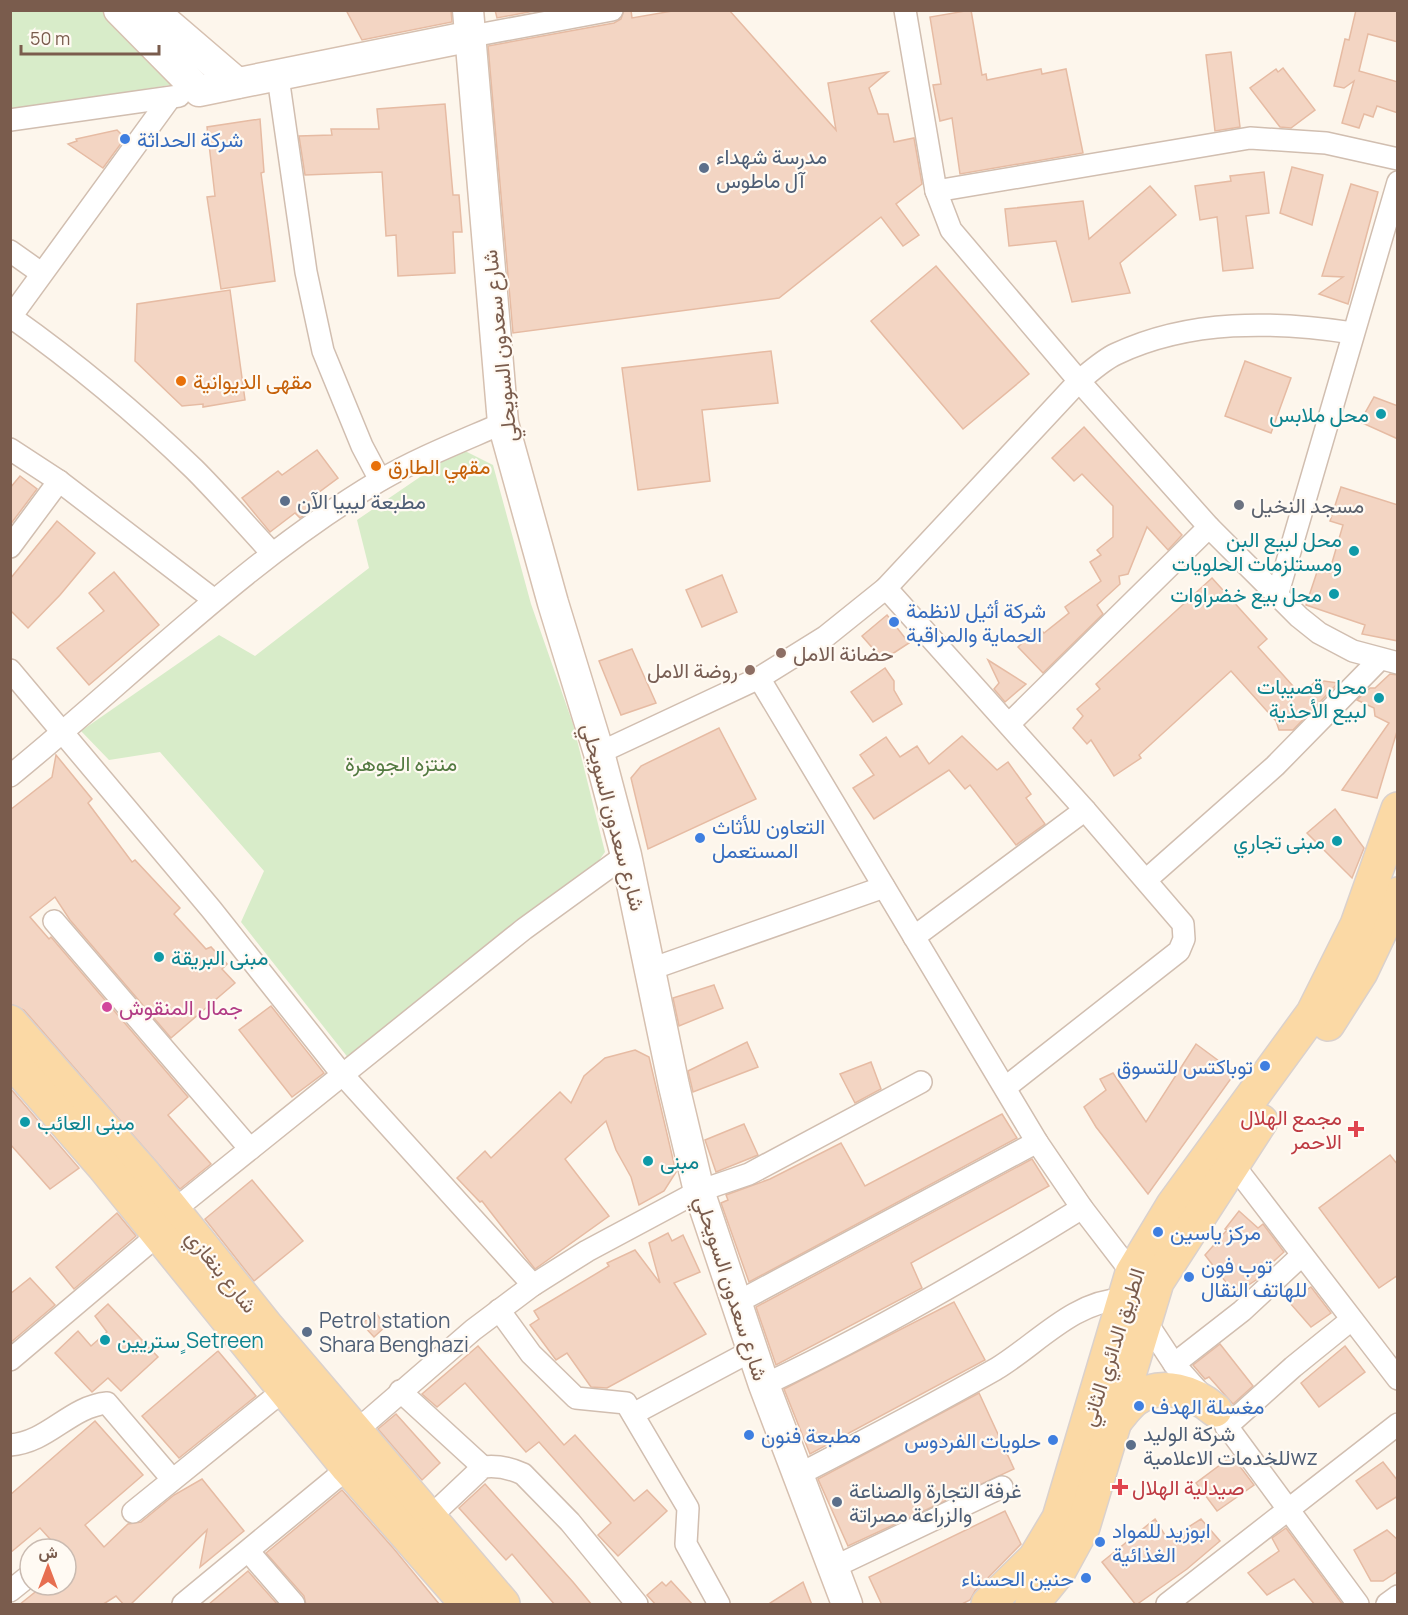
<svg xmlns="http://www.w3.org/2000/svg" width="1408" height="1615" font-family="Manrope,Vazirmatn,sans-serif">
<style>
.green{fill:#d8ecc9}
.building{fill:#f3d5c3;stroke:#e6bba3;stroke-width:1.5}
.lines{fill:none;stroke-linecap:round;stroke-linejoin:round}
.minor-casing{stroke:#d1beb0;stroke-width:24}
.secondary-casing{stroke:#d6c0b0;stroke-width:33}
.primary-casing{stroke:#dad1cd;stroke-width:36}
.minor{stroke:#fff;stroke-width:21}
.secondary{stroke:#fff;stroke-width:30}
.primary{stroke:#fbd9a5;stroke-width:33}
.shop-dot{fill:#3f7fe0;stroke:#fffaf3;stroke-width:2}
.service-dot{fill:#5c6f8a;stroke:#fffaf3;stroke-width:2}
.food-dot{fill:#e8710a;stroke:#fffaf3;stroke-width:2}
.culture-dot{fill:#0f9aa8;stroke:#fffaf3;stroke-width:2}
.worship-dot{fill:#6b7280;stroke:#fffaf3;stroke-width:2}
.education-dot{fill:#8d6e63;stroke:#fffaf3;stroke-width:2}
.hotel-dot{fill:#d1479c;stroke:#fffaf3;stroke-width:2}
.health-dot{fill:#e0444e;stroke:#fffaf3;stroke-width:2}
.labels{text-anchor:middle;dominant-baseline:central;stroke-width:4.5;stroke-linejoin:round;paint-order:stroke}
.shop-label{font-size:21px;fill:#366cbe;stroke:#fffaf3;text-anchor:start}
.service-label{font-size:21px;fill:#4e5e75;stroke:#fffaf3;text-anchor:start}
.street-label{font-size:21px;fill:#7a5c4d;stroke:#fffaf3}
.food-label{font-size:21px;fill:#c56008;stroke:#fffaf3;text-anchor:start}
.culture-label{font-size:21px;fill:#0d838f;stroke:#fffaf3;text-anchor:end}
.worship-label{font-size:21px;fill:#5b616d;stroke:#fffaf3;text-anchor:start}
.education-label{font-size:21px;fill:#785e54;stroke:#fffaf3;text-anchor:start}
.park-label{font-size:21px;fill:#537a41;stroke:#fffaf3}
.hotel-label{font-size:21px;fill:#b23c85;stroke:#fffaf3;text-anchor:start}
.health-label{font-size:21px;fill:#be3a42;stroke:#fffaf3;text-anchor:end}
</style>
<rect width="100%" height="100%" fill="#fdf6ec"/>
<!-- green -->
<g class="green">
<path d="M11 11H116L194 81 11 111Z"/>
<path d="M461 449 493 465 531 604 573 724 605 852 586 879 353 1064 241 922 264 871 160 752 109 760 81 731 219 635 255 656 369 568 357 520Z"/>
</g>
<!-- building -->
<g class="building">
<path d="M346 10H451L452 22 362 40Z"/>
<path d="M495 10H539L497 18Z"/>
<path d="M624 10H631L632 18 678 10H729L836 130 828 83 888 72 869 88 878 114H888L894 142 914 138 922 184 896 204 919 235 903 246 881 217 779 298 513 333 488 46 614 23 621 19Z"/>
<path d="M971 10 982 75 986 74 987 80 1041 69 1042 74 1066 69 1083 153 960 174 952 118 940 121 933 85 941 84 930 17Z"/>
<path d="M1356 10H1398V42L1368 34 1359 71 1398 82V113L1377 106 1373 117 1364 114 1359 128 1342 123 1354 81 1344 88 1334 86 1345 39 1349 40Z"/>
<path d="M1231 52 1240 127 1215 131 1206 55Z"/>
<path d="M1283 68 1315 110 1291 128 1280 127 1250 88 1276 69 1278 72Z"/>
<path d="M445 104 453 195H459L462 232H453L455 273 398 276 396 235 386 236 382 172 305 175 299 136 332 135 331 129H379L377 109Z"/>
<path d="M260 119 264 172 261 173 275 281 221 289 207 197 215 196 207 127Z"/>
<path d="M117 130 125 138 103 168 68 144 77 141 76 139Z"/>
<path d="M1292 167 1323 175 1312 225 1280 213Z"/>
<path d="M1264 172 1269 213 1246 216 1253 268 1223 271 1217 217 1200 220 1195 186 1231 181 1230 176Z"/>
<path d="M1351 184 1378 192 1348 304 1319 294 1343 277 1322 276Z"/>
<path d="M1150 186 1176 215 1120 263 1130 293 1072 302 1056 241 1009 246 1005 209 1083 201 1089 239Z"/>
<path d="M936 266 1029 374 963 429 871 321Z"/>
<path d="M230 290 245 400 203 407V404L182 406 135 361 137 304Z"/>
<path d="M771 351 778 403 702 410 710 481 638 490 622 368Z"/>
<path d="M1245 361 1291 378 1271 433 1225 416Z"/>
<path d="M1374 397 1398 406V439L1360 422Z"/>
<path d="M1084 427 1182 535 1168 550 1147 527 1128 574 1119 576 1120 584 1097 605 1103 614 1043 673 1018 647 1038 627 1044 633 1069 613 1065 607 1101 581 1090 562 1101 555 1097 550 1113 537V506L1082 474 1074 481 1052 458Z"/>
<path d="M317 450 338 478 314 496 320 504 300 518 295 513 270 532 242 498 278 471 282 475Z"/>
<path d="M20 476 37 489 10 525V488Z"/>
<path d="M1341 487 1398 505V641L1362 634 1365 625 1306 605 1318 569 1329 573 1343 525 1330 521Z"/>
<path d="M57 521 95 553 60 595 28 628 10 610V579Z"/>
<path d="M114 572 159 625 89 685 57 648 104 611 89 593Z"/>
<path d="M722 575 737 612 702 627 686 590Z"/>
<path d="M1212 578 1267 639 1258 647 1301 695 1317 680 1338 683 1293 730H1279L1276 721 1231 671 1139 755 1141 758 1114 776 1091 740 1087 744 1073 728 1083 716 1077 709 1100 689 1096 684Z"/>
<path d="M887 615 909 643 883 660 862 636Z"/>
<path d="M632 649 656 703 621 715 599 661Z"/>
<path d="M988 660 1026 684 1005 702 994 689 999 683Z"/>
<path d="M885 668 894 681V690L902 704 873 722 851 692Z"/>
<path d="M1390 674 1398 675V728L1377 798 1342 790 1389 723 1375 716 1374 708 1357 700 1370 688H1375Z"/>
<path d="M719 728 756 799 648 849 631 778 641 766Z"/>
<path d="M962 736 997 770 1008 762 1031 794 1026 798 1045 824 1016 845 970 785 965 789 949 770 874 819 853 788 874 775 860 755 886 737 900 757 917 746 929 764Z"/>
<path d="M56 755 92 799 88 803 132 862 135 860 180 908 174 914 206 949 211 947 227 964 222 969 235 983 171 1038 70 920 55 897 30 917 49 939 51 937 188 1097 168 1115 211 1164 180 1189 24 1010 10 1004V810L52 777Z"/>
<path d="M1335 809 1364 848 1352 878 1307 833Z"/>
<path d="M714 985 723 1008 679 1026 673 998Z"/>
<path d="M271 1006 324 1073 292 1097 239 1030Z"/>
<path d="M747 1042 758 1067 693 1092 688 1071Z"/>
<path d="M1196 1044 1235 1073 1148 1194 1096 1127 1084 1107 1106 1090 1100 1079 1113 1073 1146 1122Z"/>
<path d="M635 1050 649 1057 676 1172 664 1191 639 1205 631 1177 616 1150 606 1121 565 1159 609 1216 535 1269 482 1201 480 1202 457 1178 485 1151 491 1158 560 1092 571 1103 584 1076 605 1058Z"/>
<path d="M871 1062 881 1089 855 1103 840 1074Z"/>
<path d="M10 1088 79 1168 50 1189 10 1144Z"/>
<path d="M1002 1114 1017 1138 749 1282 721 1203 728 1200 726 1195 770 1179 841 1143 865 1186Z"/>
<path d="M744 1124 758 1155 716 1172 705 1140Z"/>
<path d="M1390 1155 1398 1165V1275L1379 1288 1319 1208Z"/>
<path d="M1032 1159 1049 1186 911 1263 922 1288 776 1365 756 1307Z"/>
<path d="M252 1180 303 1241 254 1281 205 1219Z"/>
<path d="M1239 1211 1258 1228 1263 1224 1284 1252 1258 1275 1259 1278 1235 1294 1205 1255 1227 1230 1225 1229Z"/>
<path d="M117 1213 136 1236 74 1289 56 1267Z"/>
<path d="M668 1233 672 1241 683 1235 700 1272 674 1283 706 1334 607 1388 591 1387 567 1353 556 1360 530 1325 539 1319 534 1311 609 1266 607 1263 635 1250 660 1283 649 1243Z"/>
<path d="M30 1278 55 1305 10 1343V1294Z"/>
<path d="M1311 1287 1331 1313 1311 1327 1289 1302Z"/>
<path d="M954 1302 985 1360 810 1454 784 1389Z"/>
<path d="M108 1304 158 1357 121 1391 108 1378 92 1392 55 1353 78 1331 91 1346 107 1332 95 1316Z"/>
<path d="M375 1312 386 1326 374 1337 362 1324Z"/>
<path d="M1220 1344 1253 1386 1233 1404 1209 1377 1205 1379 1193 1365Z"/>
<path d="M478 1346 564 1445 575 1435 634 1501 647 1490 667 1511 618 1556 598 1535 611 1523 539 1442 526 1452 465 1383 437 1407 422 1394Z"/>
<path d="M1345 1346 1365 1372 1319 1407 1301 1383Z"/>
<path d="M218 1351 256 1396 179 1458 142 1416Z"/>
<path d="M979 1393 1014 1469 848 1546 818 1479Z"/>
<path d="M396 1414 440 1463 422 1480 378 1429Z"/>
<path d="M95 1421 143 1475 85 1525 104 1547 128 1524 141 1522 174 1495 202 1479 244 1531 200 1567 207 1530 130 1605H124L116 1596 102 1605H19L44 1585H66V1549H59L40 1528 10 1553V1495Z"/>
<path d="M1232 1456 1254 1485 1217 1511 1196 1483Z"/>
<path d="M1383 1462 1398 1481V1496L1377 1509 1356 1481Z"/>
<path d="M485 1484 573 1582 592 1605H555L512 1554 506 1560 459 1508Z"/>
<path d="M342 1490 394 1549 440 1605H306L304 1596 266 1553Z"/>
<path d="M1005 1511 1021 1544 975 1591 970 1600 960 1605H882L869 1577Z"/>
<path d="M1155 1519 1168 1540 1201 1519 1220 1541 1187 1569 1136 1605 1102 1562Z"/>
<path d="M1286 1528 1343 1605H1315L1294 1579 1267 1595 1248 1573 1279 1551 1272 1538Z"/>
<path d="M1387 1530 1398 1540V1571L1383 1581H1371L1354 1550Z"/>
<path d="M248 1571 278 1605H208Z"/>
<path d="M671 1581 693 1605H656L647 1595 662 1582 666 1586Z"/>
<path d="M803 1582 812 1605H767Z"/>
</g>
<g class="lines">
<defs>
<g id="minor">
<path d="M905 10 936 191 951 230 1079 381 1209 527 1299 617 1319 633 1353 651 1398 663"/>
<path d="M472 36 612 10"/>
<path d="M278 77 306 272 323 351 362 446 380 480"/>
<path d="M10 120 179 96"/>
<path d="M936 191 1250 138 1326 143 1398 159"/>
<path d="M10 251 41 273"/>
<path d="M11 317C76 363 137 414 194 469 221 496 246 525 272 553"/>
<path d="M10 318 170 98"/>
<path d="M10 449 59 481 213 599"/>
<path d="M10 547 59 481"/>
<path d="M886 588 1085 810 1183 924 1184 939 1179 951 1006 1087"/>
<path d="M1277 596 1398 182"/>
<path d="M10 670 211 909 342 1074 533 1285"/>
<path d="M759 678 1037 1142 1082 1208 1132 1273"/>
<path d="M1009 724 1209 527"/>
<path d="M599 753 759 678 825 637 886 588 1079 381C1090 372 1103 360 1116 354 1190 319 1274 321 1353 333"/>
<path d="M10 776C133 676 243 562 379 481 418 458 462 441 503 423"/>
<path d="M1146 880 1275 766 1380 659"/>
<path d="M54 921 250 1149"/>
<path d="M914 937 1085 810"/>
<path d="M651 969 884 887"/>
<path d="M1232 1163 1398 1379"/>
<path d="M173 1211 524 929 626 855"/>
<path d="M736 1303 1037 1142"/>
<path d="M499 1310 531 1354 576 1398 626 1403 688 1508 686 1544 719 1604"/>
<path d="M10 1360 159 1234"/>
<path d="M1174 1364 1242 1311 1301 1256"/>
<path d="M764 1385C874 1333 979 1272 1082 1208"/>
<path d="M400 1391 483 1467"/>
<path d="M633 1414 753 1350"/>
<path d="M1226 1427 1293 1367 1351 1320"/>
<path d="M355 1432 473 1330 533 1285 587 1251 699 1191 749 1174 921 1082"/>
<path d="M10 1445C49 1442 69 1407 107 1403L172 1479"/>
<path d="M798 1475C864 1441 931 1406 996 1369 1036 1345 1073 1301 1123 1299L1145 1320 1174 1364 1215 1410 1358 1604"/>
<path d="M133 1512 284 1390"/>
<path d="M430 1517 483 1467C498 1465 510 1468 523 1474L570 1522 637 1604"/>
<path d="M249 1552 294 1604"/>
<path d="M832 1568 1002 1487"/>
<path d="M10 1591 30 1575"/>
<path d="M183 1604 348 1468"/>
<path d="M1167 1604 1398 1424"/>
<path d="M1387 1604 1398 1596"/>
</g>
<g id="secondary">
<path d="M119 10 199 91 472 36"/>
<path d="M152 10 237 83"/>
<path d="M468 10 503 423 553 603 599 753 626 855 674 1086 699 1191 764 1385 847 1604"/>
</g>
<g id="primary">
<path d="M10 1022 145 1175 268 1328 503 1604"/>
<path d="M1328 1024 1361 972 1398 894"/>
<path d="M10 1059 104 1167 348 1468 467 1604"/>
<path d="M1117 1419C1123 1412 1129 1403 1137 1398 1162 1381 1194 1392 1215 1410"/>
<path d="M988 1604 1035 1558 1059 1518 1132 1273 1173 1205 1313 1013 1357 925 1398 809"/>
<path d="M1032 1604 1059 1571 1083 1527 1157 1282 1261 1121"/>
</g>
</defs>
<!-- minor casing -->
<use href="#minor" class="minor-casing"/>
<!-- secondary casing -->
<use href="#secondary" class="secondary-casing"/>
<!-- primary casing -->
<use href="#primary" class="primary-casing"/>
<!-- minor -->
<use href="#minor" class="minor"/>
<!-- secondary -->
<use href="#secondary" class="secondary"/>
<!-- primary -->
<use href="#primary" class="primary"/>
</g>
<!-- markers -->
<g class="shop-dot">
<circle cx="125" cy="139" r="6"/>
<circle cx="894" cy="622" r="6"/>
<circle cx="700" cy="838" r="6"/>
<circle cx="1265" cy="1066" r="6"/>
<circle cx="1158" cy="1232" r="6"/>
<circle cx="1189" cy="1277" r="6"/>
<circle cx="1139" cy="1406" r="6"/>
<circle cx="749" cy="1435" r="6"/>
<circle cx="1053" cy="1440" r="6"/>
<circle cx="1100" cy="1542" r="6"/>
<circle cx="1086" cy="1578" r="6"/>
</g>
<g class="service-dot">
<circle cx="704" cy="168" r="6"/>
<circle cx="285" cy="501" r="6"/>
<circle cx="307" cy="1332" r="6"/>
<circle cx="1131" cy="1445" r="6"/>
<circle cx="837" cy="1502" r="6"/>
</g>
<g class="food-dot">
<circle cx="181" cy="381" r="6"/>
<circle cx="376" cy="466" r="6"/>
</g>
<g class="culture-dot">
<circle cx="1381" cy="414" r="6"/>
<circle cx="1354" cy="551" r="6"/>
<circle cx="1334" cy="594" r="6"/>
<circle cx="1379" cy="698" r="6"/>
<circle cx="1337" cy="841" r="6"/>
<circle cx="159" cy="957" r="6"/>
<circle cx="25" cy="1122" r="6"/>
<circle cx="648" cy="1161" r="6"/>
<circle cx="105" cy="1340" r="6"/>
</g>
<circle class="worship-dot" cx="1239" cy="505" r="6"/>
<g class="education-dot">
<circle cx="781" cy="653" r="6"/>
<circle cx="750" cy="670" r="6"/>
</g>
<circle class="hotel-dot" cx="107" cy="1007" r="6"/>
<g class="health-dot">
<path d="M1353 1120h6v6h6v6h-6v6h-6v-6h-6v-6h6z"/>
<path d="M1117 1478h6v6h6v6h-6v6h-6v-6h-6v-6h6z"/>
</g>
<g class="labels">
<!-- shop labels -->
<g class="shop-label">
<text x="137" y="139">شركة الحداثة</text>
<text x="906" y="610">شركة أثيل لانظمة<tspan x="906" dy="24">الحماية والمراقبة</tspan></text>
<text x="712" y="826">التعاون للأثاث<tspan x="712" dy="24">المستعمل</tspan></text>
<text x="1253" y="1066" text-anchor="end">توباكتس للتسوق</text>
<text x="1170" y="1232">مركز ياسين</text>
<text x="1201" y="1265">توب فون<tspan x="1201" dy="24">للهاتف النقال</tspan></text>
<text x="1151" y="1406">مغسلة الهدف</text>
<text x="761" y="1435">مطبعة فنون</text>
<text x="1041" y="1440" text-anchor="end">حلويات الفردوس</text>
<text x="1112" y="1530">ابوزيد للمواد<tspan x="1112" dy="24">الغذائية</tspan></text>
<text x="1074" y="1578" text-anchor="end">حنين الحسناء</text>
</g>
<!-- service labels -->
<g class="service-label">
<text x="716" y="156">مدرسة شهداء<tspan x="716" dy="24">آل ماطوس</tspan></text>
<text x="297" y="501">مطبعة ليبيا الآن</text>
<text x="319" y="1320">Petrol station<tspan x="319" dy="24">Shara Benghazi</tspan></text>
<text x="1143" y="1433">شركة الوليد<tspan x="1143" dy="24">للخدمات الاعلاميةwz</tspan></text>
<text x="849" y="1490">غرفة التجارة والصناعة<tspan x="849" dy="24">والزراعة مصراتة</tspan></text>
</g>
<!-- street labels -->
<g class="street-label">
<text transform="translate(499 346) rotate(-96)">شارع سعدون السويحلي</text>
<text transform="translate(614 817) rotate(75)">شارع سعدون السويحلي</text>
<text transform="translate(222 1271) rotate(51)">شارع بنغازي</text>
<text transform="translate(732 1288) rotate(72)">شارع سعدون السويحلي</text>
<text transform="translate(1112 1347) rotate(-72)">الطريق الدائري الثاني</text>
</g>
<!-- food labels -->
<g class="food-label">
<text x="193" y="381">مقهى الديوانية</text>
<text x="388" y="466">مقهي الطارق</text>
</g>
<!-- culture labels -->
<g class="culture-label">
<text x="1369" y="414">محل ملابس</text>
<text x="1342" y="539">محل لبيع البن<tspan x="1342" dy="24">ومستلزمات الحلويات</tspan></text>
<text x="1322" y="594">محل بيع خضراوات</text>
<text x="1367" y="686">محل قصيبات<tspan x="1367" dy="24">لبيع الأحذية</tspan></text>
<text x="1325" y="841">مبنى تجاري</text>
<text x="171" y="957" text-anchor="start">مبنى البريقة</text>
<text x="37" y="1122" text-anchor="start">مبنى العائب</text>
<text x="660" y="1161" text-anchor="start">مبنى</text>
<text x="117" y="1340" text-anchor="start">ستريين ٍSetreen</text>
</g>
<!-- worship labels -->
<g class="worship-label">
<text x="1251" y="505">مسجد النخيل</text>
</g>
<!-- education labels -->
<g class="education-label">
<text x="793" y="653">حضانة الامل</text>
<text x="738" y="670" text-anchor="end">روضة الامل</text>
</g>
<!-- park labels -->
<g class="park-label">
<text x="401" y="763">منتزه الجوهرة</text>
</g>
<!-- hotel labels -->
<g class="hotel-label">
<text x="119" y="1007">جمال المنقوش</text>
</g>
<!-- health labels -->
<g class="health-label">
<text x="1342" y="1117">مجمع الهلال<tspan x="1342" dy="24">الاحمر</tspan></text>
<text x="1132" y="1487" text-anchor="start">صيدلية الهلال</text>
</g>
</g>
<!-- border -->
<rect width="1408" height="1615" fill="none" stroke="#7a5c4d" stroke-width="24"/>
<!-- north arrow -->
<g transform="translate(48 1567)"><circle r="28" fill="#fffaf3" stroke="#cabbb1" stroke-width="1.5"/>
<path d="M0-4.5L10 22L0 15L-10 22Z" fill="#e76f51"/>
<text y="-9" font-size="16" font-weight="bold" text-anchor="middle" fill="#7a5c4d">ش</text>
</g>
<!-- scale -->
<path d="M21 45v9h138v-9" fill="none" stroke="#7a5c4d" stroke-width="3"/>
<text x="30" y="45" font-size="18" fill="#7a5c4d" stroke="#fffaf3" stroke-width="4.5" paint-order="stroke">50 m</text>
</svg>
